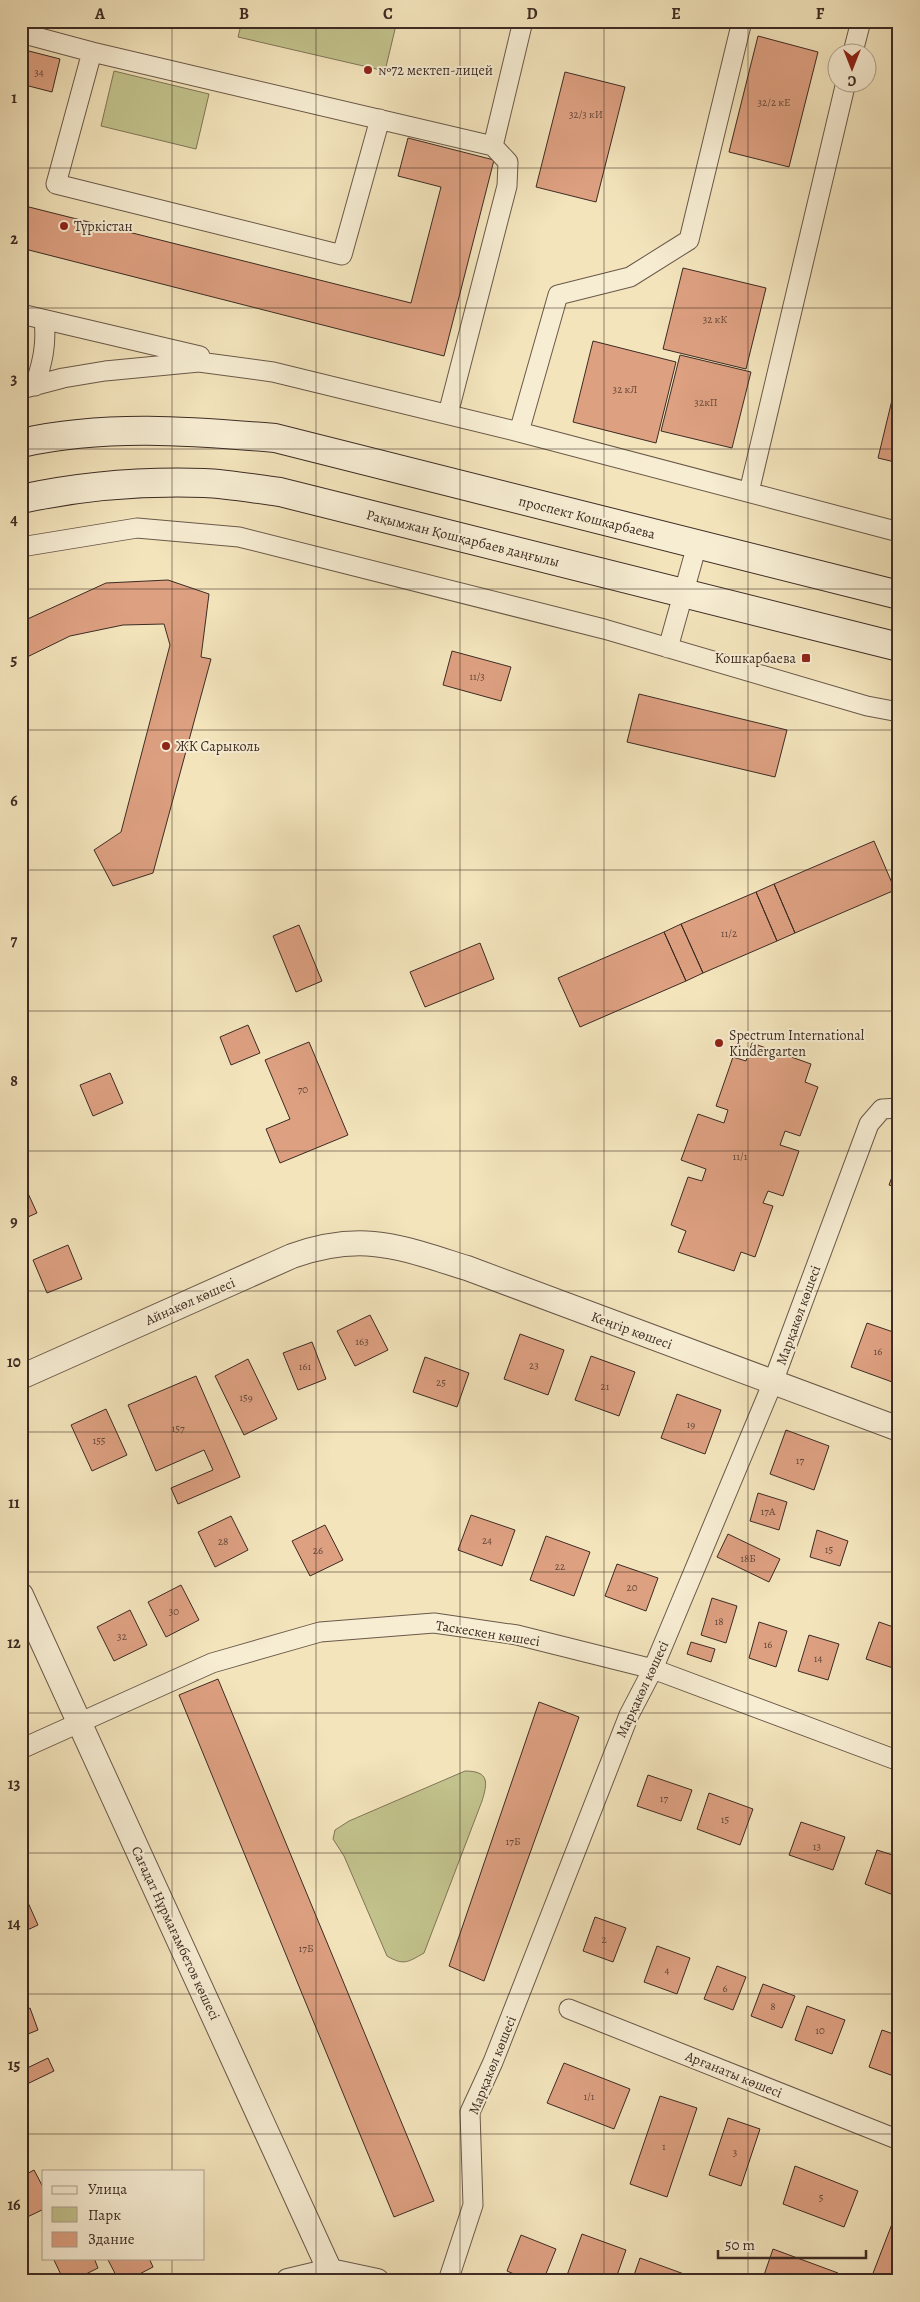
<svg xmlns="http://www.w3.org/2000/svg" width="920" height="2302" font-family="Alegreya,serif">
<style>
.green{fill:#c2c28c;stroke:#807658}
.building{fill:#dda081;stroke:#3d2b23}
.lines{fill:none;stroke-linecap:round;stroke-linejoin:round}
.minor-casing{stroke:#6a5949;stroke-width:21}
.tertiary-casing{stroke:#6a5949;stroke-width:26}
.secondary-casing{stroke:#3d2b23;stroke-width:30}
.minor{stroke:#f7edd3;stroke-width:19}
.tertiary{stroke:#f7edd3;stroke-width:24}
.secondary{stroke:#f7edd3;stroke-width:28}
.grid{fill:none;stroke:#3d2b23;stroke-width:1;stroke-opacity:0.55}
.poi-dot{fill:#8f2418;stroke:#f7edd3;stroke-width:2}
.labels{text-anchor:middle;stroke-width:4;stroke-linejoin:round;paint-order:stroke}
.number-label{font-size:11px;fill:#65483a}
.poi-label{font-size:14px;fill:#3d2b23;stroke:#f7edd3;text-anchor:start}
.street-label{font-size:14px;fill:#3d2b23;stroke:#f7edd3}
.neatline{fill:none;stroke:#3d2b23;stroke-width:2}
.grid-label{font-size:16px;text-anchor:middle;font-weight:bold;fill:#3d2b23}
</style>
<rect width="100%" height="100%" fill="#f3e4bc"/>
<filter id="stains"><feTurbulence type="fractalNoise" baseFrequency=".004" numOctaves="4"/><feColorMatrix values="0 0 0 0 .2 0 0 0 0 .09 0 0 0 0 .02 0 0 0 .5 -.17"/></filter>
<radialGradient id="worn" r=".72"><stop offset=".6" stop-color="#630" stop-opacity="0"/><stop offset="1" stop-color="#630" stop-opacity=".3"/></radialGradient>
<path class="green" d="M 242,21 L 397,21 L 385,71 L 238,37 Z
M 114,71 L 209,94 L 196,149 L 101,126 Z
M 465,1771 C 489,1771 488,1782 482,1801 L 424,1953 C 408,1962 404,1966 387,1956 L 344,1856 L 333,1839 L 335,1830 L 349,1821 Z"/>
<path class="building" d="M 758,36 L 818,52 L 789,167 L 729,152 Z
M 21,49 L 60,59 L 52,92 L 21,84 Z
M 565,72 L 625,87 L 596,202 L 536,187 Z
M 408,138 L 494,160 L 444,356 L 21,248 L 21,205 L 411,303 L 441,187 L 398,176 Z
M 683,268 L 766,288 L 746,369 L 663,349 Z
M 593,341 L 676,362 L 656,443 L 573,422 Z
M 680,355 L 751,372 L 732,448 L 661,431 Z
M 899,371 L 899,463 L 878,458 Z
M 168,580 L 209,594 L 201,657 L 211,659 L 153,873 L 113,886 L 94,850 L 121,832 L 170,645 L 164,624 L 123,625 L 70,636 L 21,660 L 21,622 L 106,583 Z
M 452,651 L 511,667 L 501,701 L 443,685 Z
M 639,694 L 787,730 L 775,777 L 627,742 Z
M 874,841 L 895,890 L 795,933 L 774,884 Z
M 774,884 L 795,933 L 777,941 L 756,892 Z
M 756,892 L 777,941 L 703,973 L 681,924 Z
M 21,914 L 28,931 L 21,934 Z
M 681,924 L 703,973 L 686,981 L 664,932 Z
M 299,925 L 322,981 L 296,992 L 273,936 Z
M 664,932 L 686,981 L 580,1027 L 558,978 Z
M 480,943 L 494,979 L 425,1007 L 410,972 Z
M 248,1025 L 260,1053 L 231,1065 L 220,1037 Z
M 309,1042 L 348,1135 L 280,1163 L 266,1129 L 290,1119 L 265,1060 Z
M 752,1043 L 811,1064 L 805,1082 L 818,1087 L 800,1136 L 785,1131 L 780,1145 L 799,1151 L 783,1196 L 768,1191 L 763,1203 L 773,1206 L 755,1257 L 741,1252 L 734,1271 L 678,1252 L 686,1231 L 671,1225 L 688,1177 L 702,1181 L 706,1169 L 681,1160 L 698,1114 L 724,1123 L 728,1110 L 716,1106 L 733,1057 L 746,1061 Z
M 110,1073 L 123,1103 L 93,1116 L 80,1085 Z
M 899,1158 L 899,1188 L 889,1185 Z
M 21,1178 L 37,1213 L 21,1220 Z
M 899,1237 L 899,1253 L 893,1250 Z
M 68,1245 L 82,1279 L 47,1293 L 33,1260 Z
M 370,1315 L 388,1350 L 355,1366 L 337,1331 Z
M 867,1323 L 899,1334 L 899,1374 L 895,1383 L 851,1367 Z
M 520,1334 L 564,1350 L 548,1395 L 504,1379 Z
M 312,1342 L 326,1379 L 298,1390 L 283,1353 Z
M 591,1356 L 635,1372 L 619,1416 L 575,1400 Z
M 425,1357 L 469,1373 L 457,1407 L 413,1392 Z
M 248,1359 L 277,1419 L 244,1435 L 215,1376 Z
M 196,1376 L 240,1477 L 178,1504 L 171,1488 L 213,1470 L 204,1450 L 156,1471 L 128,1405 Z
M 677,1394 L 721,1410 L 705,1454 L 661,1438 Z
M 106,1409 L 127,1455 L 92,1471 L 71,1425 Z
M 786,1430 L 829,1446 L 814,1490 L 770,1474 Z
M 758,1493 L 787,1502 L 779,1530 L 750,1521 Z
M 471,1515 L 515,1530 L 502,1566 L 458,1550 Z
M 231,1516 L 248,1550 L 215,1567 L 198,1532 Z
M 325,1525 L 343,1560 L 310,1576 L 292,1541 Z
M 817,1530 L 848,1541 L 840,1566 L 810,1557 Z
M 728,1534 L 780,1559 L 769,1582 L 717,1557 Z
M 546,1536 L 590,1552 L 574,1596 L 530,1580 Z
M 617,1564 L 658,1578 L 646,1611 L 605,1596 Z
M 181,1585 L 199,1620 L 166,1637 L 148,1602 Z
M 712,1598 L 737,1606 L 726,1643 L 701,1635 Z
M 130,1610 L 147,1645 L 114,1661 L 97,1627 Z
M 759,1622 L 787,1631 L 776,1667 L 749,1658 Z
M 879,1622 L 899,1629 L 899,1670 L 866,1659 Z
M 809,1635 L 839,1644 L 828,1680 L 798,1671 Z
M 691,1642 L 715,1649 L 711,1662 L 687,1654 Z
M 218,1679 L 434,2201 L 394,2217 L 179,1695 Z
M 539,1702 L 579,1717 L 484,1981 L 449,1966 Z
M 648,1775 L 692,1790 L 681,1821 L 637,1806 Z
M 709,1793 L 753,1809 L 740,1845 L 697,1829 Z
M 801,1822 L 845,1837 L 833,1870 L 789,1855 Z
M 877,1850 L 899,1857 L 899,1890 L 896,1896 L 865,1884 Z
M 21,1887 L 38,1925 L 21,1933 Z
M 595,1917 L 626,1928 L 613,1962 L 583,1951 Z
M 657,1946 L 690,1958 L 677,1994 L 644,1982 Z
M 717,1966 L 746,1977 L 733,2010 L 704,1999 Z
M 763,1984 L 795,1996 L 782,2028 L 751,2016 Z
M 807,2006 L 845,2020 L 832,2054 L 795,2040 Z
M 30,2008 L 38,2030 L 23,2036 L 21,2012 Z
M 882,2030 L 899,2036 L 899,2078 L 869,2067 Z
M 48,2058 L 54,2071 L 27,2084 L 21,2071 Z
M 564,2063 L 630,2089 L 614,2129 L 547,2103 Z
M 660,2096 L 697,2108 L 667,2197 L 630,2184 Z
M 728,2118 L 760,2129 L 741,2186 L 709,2175 Z
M 795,2166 L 858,2191 L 844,2227 L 783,2204 Z
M 34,2170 L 44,2189 L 44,2209 L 21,2220 L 21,2177 Z
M 897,2211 L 899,2281 L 870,2281 Z
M 582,2234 L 626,2250 L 615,2281 L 573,2281 L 566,2278 Z
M 521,2235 L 556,2249 L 543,2281 L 530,2281 L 507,2271 Z
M 773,2249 L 838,2273 L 835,2281 L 762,2281 Z
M 53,2258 L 94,2258 L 98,2268 L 72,2281 L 64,2281 Z
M 107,2258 L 149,2258 L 153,2267 L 126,2281 L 119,2281 Z
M 640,2258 L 684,2274 L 682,2281 L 632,2281 Z"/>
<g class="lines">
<g class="minor-casing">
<path id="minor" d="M 21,33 L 92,52 L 493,146
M 92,52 L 56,184 L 342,255 L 380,119
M 853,52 L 861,21
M 21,314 L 200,356
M 35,386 C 42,363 47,345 44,321
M 21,389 L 63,378 L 105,371 L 199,362 L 273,372 L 519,432 L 899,532
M 448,414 L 507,186 L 508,162 L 493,146 L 523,21
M 519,432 L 558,295 L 630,277 L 689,240 L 742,21
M 749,492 L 846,82
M 21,547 L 137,528 L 239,537 L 604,629 L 867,706 L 899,712
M 668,648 L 697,545
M 21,1749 L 212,1663 L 320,1632 L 434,1623 L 517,1635 L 653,1669 L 899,1761
M 569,2009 L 899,2140
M 448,2281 L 473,2205 L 470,2112 L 493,2062 L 629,1715 L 653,1669 L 773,1382 L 869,1124 L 882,1109 L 899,1108"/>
</g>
<g class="tertiary-casing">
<path id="tertiary" d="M 21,1377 L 292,1256 C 363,1231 399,1247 467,1268 L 899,1429
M 21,1595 L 330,2271
M 288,2281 L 330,2271 L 377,2281"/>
</g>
<g class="secondary-casing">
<path id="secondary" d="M 21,443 C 105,424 191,431 275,438 L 899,595
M 21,499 C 81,486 143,481 204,483 C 229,484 255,489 280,492 L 899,647"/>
</g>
<use href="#minor" class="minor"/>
<use href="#tertiary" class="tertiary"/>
<use href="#secondary" class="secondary"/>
</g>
<path class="grid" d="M 172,21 L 172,2171M 316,21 L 316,2281M 460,21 L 460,2281M 604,21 L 604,2281M 748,21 L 748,2281M 21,168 L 899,168M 21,308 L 899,308M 21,449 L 899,449M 21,589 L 899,589M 21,730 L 899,730M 21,870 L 899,870M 21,1011 L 899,1011M 21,1151 L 899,1151M 21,1291 L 899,1291M 21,1432 L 899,1432M 21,1572 L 899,1572M 21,1713 L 899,1713M 21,1853 L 899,1853M 21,1994 L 899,1994M 21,2134 L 899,2134M 172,2258 L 172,2281"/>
<g class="poi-dot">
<circle cx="368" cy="70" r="5"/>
<circle cx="64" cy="226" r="5"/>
<rect x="801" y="653" width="10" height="10" rx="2.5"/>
<circle cx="166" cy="746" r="5"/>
<circle cx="719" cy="1043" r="5"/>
</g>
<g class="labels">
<g class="number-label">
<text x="39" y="76">34</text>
<text x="774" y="106">32/2 кЕ</text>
<text x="586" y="118">32/3 кИ</text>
<text x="715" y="323">32 кК</text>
<text x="625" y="393">32 кЛ</text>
<text x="706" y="406">32кП</text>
<text x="477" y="680">11/3</text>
<text x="729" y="937">11/2</text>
<text x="303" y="1093">70</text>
<text x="740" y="1160">11/1</text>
<text x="362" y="1345">163</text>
<text x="878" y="1355">16</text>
<text x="534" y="1369">23</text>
<text x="305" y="1370">161</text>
<text x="441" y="1386">25</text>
<text x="605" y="1390">21</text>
<text x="246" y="1401">159</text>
<text x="691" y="1428">19</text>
<text x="178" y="1432">157</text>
<text x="99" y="1444">155</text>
<text x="800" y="1464">17</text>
<text x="768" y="1515">17А</text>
<text x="487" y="1544">24</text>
<text x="223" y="1545">28</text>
<text x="829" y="1553">15</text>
<text x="318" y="1554">26</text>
<text x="748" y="1562">18Б</text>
<text x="560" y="1570">22</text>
<text x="632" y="1591">20</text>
<text x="174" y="1615">30</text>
<text x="719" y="1625">18</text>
<text x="122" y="1640">32</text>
<text x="768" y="1648">16</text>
<text x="818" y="1662">14</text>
<text x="664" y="1802">17</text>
<text x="725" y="1823">15</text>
<text x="513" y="1845">17Б</text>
<text x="817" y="1850">13</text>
<text x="604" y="1943">2</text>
<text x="306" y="1952">17Б</text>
<text x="667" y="1974">4</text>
<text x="725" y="1992">6</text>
<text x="773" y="2010">8</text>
<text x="820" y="2034">10</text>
<text x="589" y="2100">1/1</text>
<text x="664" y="2150">1</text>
<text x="735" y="2156">3</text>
<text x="821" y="2201">5</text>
</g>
<g class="poi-label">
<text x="378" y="75">№72 мектеп-лицей</text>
<text x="74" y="231">Түркістан</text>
<text x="796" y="663" text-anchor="end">Кошкарбаева</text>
<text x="176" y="751">ЖК Сарыколь</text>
<text x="729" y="1040">Spectrum International<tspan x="729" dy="16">Kindergarten</tspan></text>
</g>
<g class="street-label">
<text transform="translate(587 517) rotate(14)" y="5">проспект Кошкарбаева</text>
<text transform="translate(463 538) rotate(14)" y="5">Рақымжан Қошқарбаев даңғылы</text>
<text transform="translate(190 1301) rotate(-24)" y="5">Айнакөл көшесі</text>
<text transform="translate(798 1315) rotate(-70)" y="5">Марқакөл көшесі</text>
<text transform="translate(632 1330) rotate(20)" y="5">Кеңгір көшесі</text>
<text transform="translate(488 1633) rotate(9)" y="5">Таскескен көшесі</text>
<text transform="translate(642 1689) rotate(-65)" y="5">Марқакөл көшесі</text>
<text transform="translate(176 1933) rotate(65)" y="5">Сағадат Нұрмағамбетов көшесі</text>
<text transform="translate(492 2065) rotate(-68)" y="5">Марқакөл көшесі</text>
<text transform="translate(734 2074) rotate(22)" y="5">Арғанаты көшесі</text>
</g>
</g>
<rect width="920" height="2302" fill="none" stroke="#f3e4bc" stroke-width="55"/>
<rect x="42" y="2170" width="162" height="90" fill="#f7edd3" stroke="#ad9f8d"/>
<rect x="52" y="2186" width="25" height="8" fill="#f7edd3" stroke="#ad9f8d"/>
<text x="88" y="2194" font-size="15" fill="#3d2b23">Улица</text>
<rect x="52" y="2207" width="25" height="15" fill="#c2c28c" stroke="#ad9f8d"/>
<text x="88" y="2220" font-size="15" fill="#3d2b23">Парк</text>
<rect x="52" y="2232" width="25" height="15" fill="#dda081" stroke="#ad9f8d"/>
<text x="88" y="2244" font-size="15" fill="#3d2b23">Здание</text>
<g transform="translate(852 68) rotate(180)"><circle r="24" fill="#f7edd3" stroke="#ad9f8d"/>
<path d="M0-4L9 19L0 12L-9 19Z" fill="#8f2418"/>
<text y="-8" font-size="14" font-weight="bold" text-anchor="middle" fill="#3d2b23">С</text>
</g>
<path d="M718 2250v8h148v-8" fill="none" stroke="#3d2b23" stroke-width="2.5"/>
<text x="725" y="2250" font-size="15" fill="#3d2b23" stroke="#f7edd3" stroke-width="4" paint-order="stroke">50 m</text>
<rect x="28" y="28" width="864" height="2246" class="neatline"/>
<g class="grid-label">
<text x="100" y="19">A</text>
<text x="244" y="19">B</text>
<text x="388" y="19">C</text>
<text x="532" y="19">D</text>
<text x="676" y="19">E</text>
<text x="820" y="19">F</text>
<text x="14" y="103">1</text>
<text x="14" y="244">2</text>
<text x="14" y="384">3</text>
<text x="14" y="525">4</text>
<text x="14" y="665">5</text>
<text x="14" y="806">6</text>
<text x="14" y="946">7</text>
<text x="14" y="1086">8</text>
<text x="14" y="1227">9</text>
<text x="14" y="1367">10</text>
<text x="14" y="1508">11</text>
<text x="14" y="1648">12</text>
<text x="14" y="1789">13</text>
<text x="14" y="1929">14</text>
<text x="14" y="2070">15</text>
<text x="14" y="2210">16</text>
</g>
<rect width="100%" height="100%" filter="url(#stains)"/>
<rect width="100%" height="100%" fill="url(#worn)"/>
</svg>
